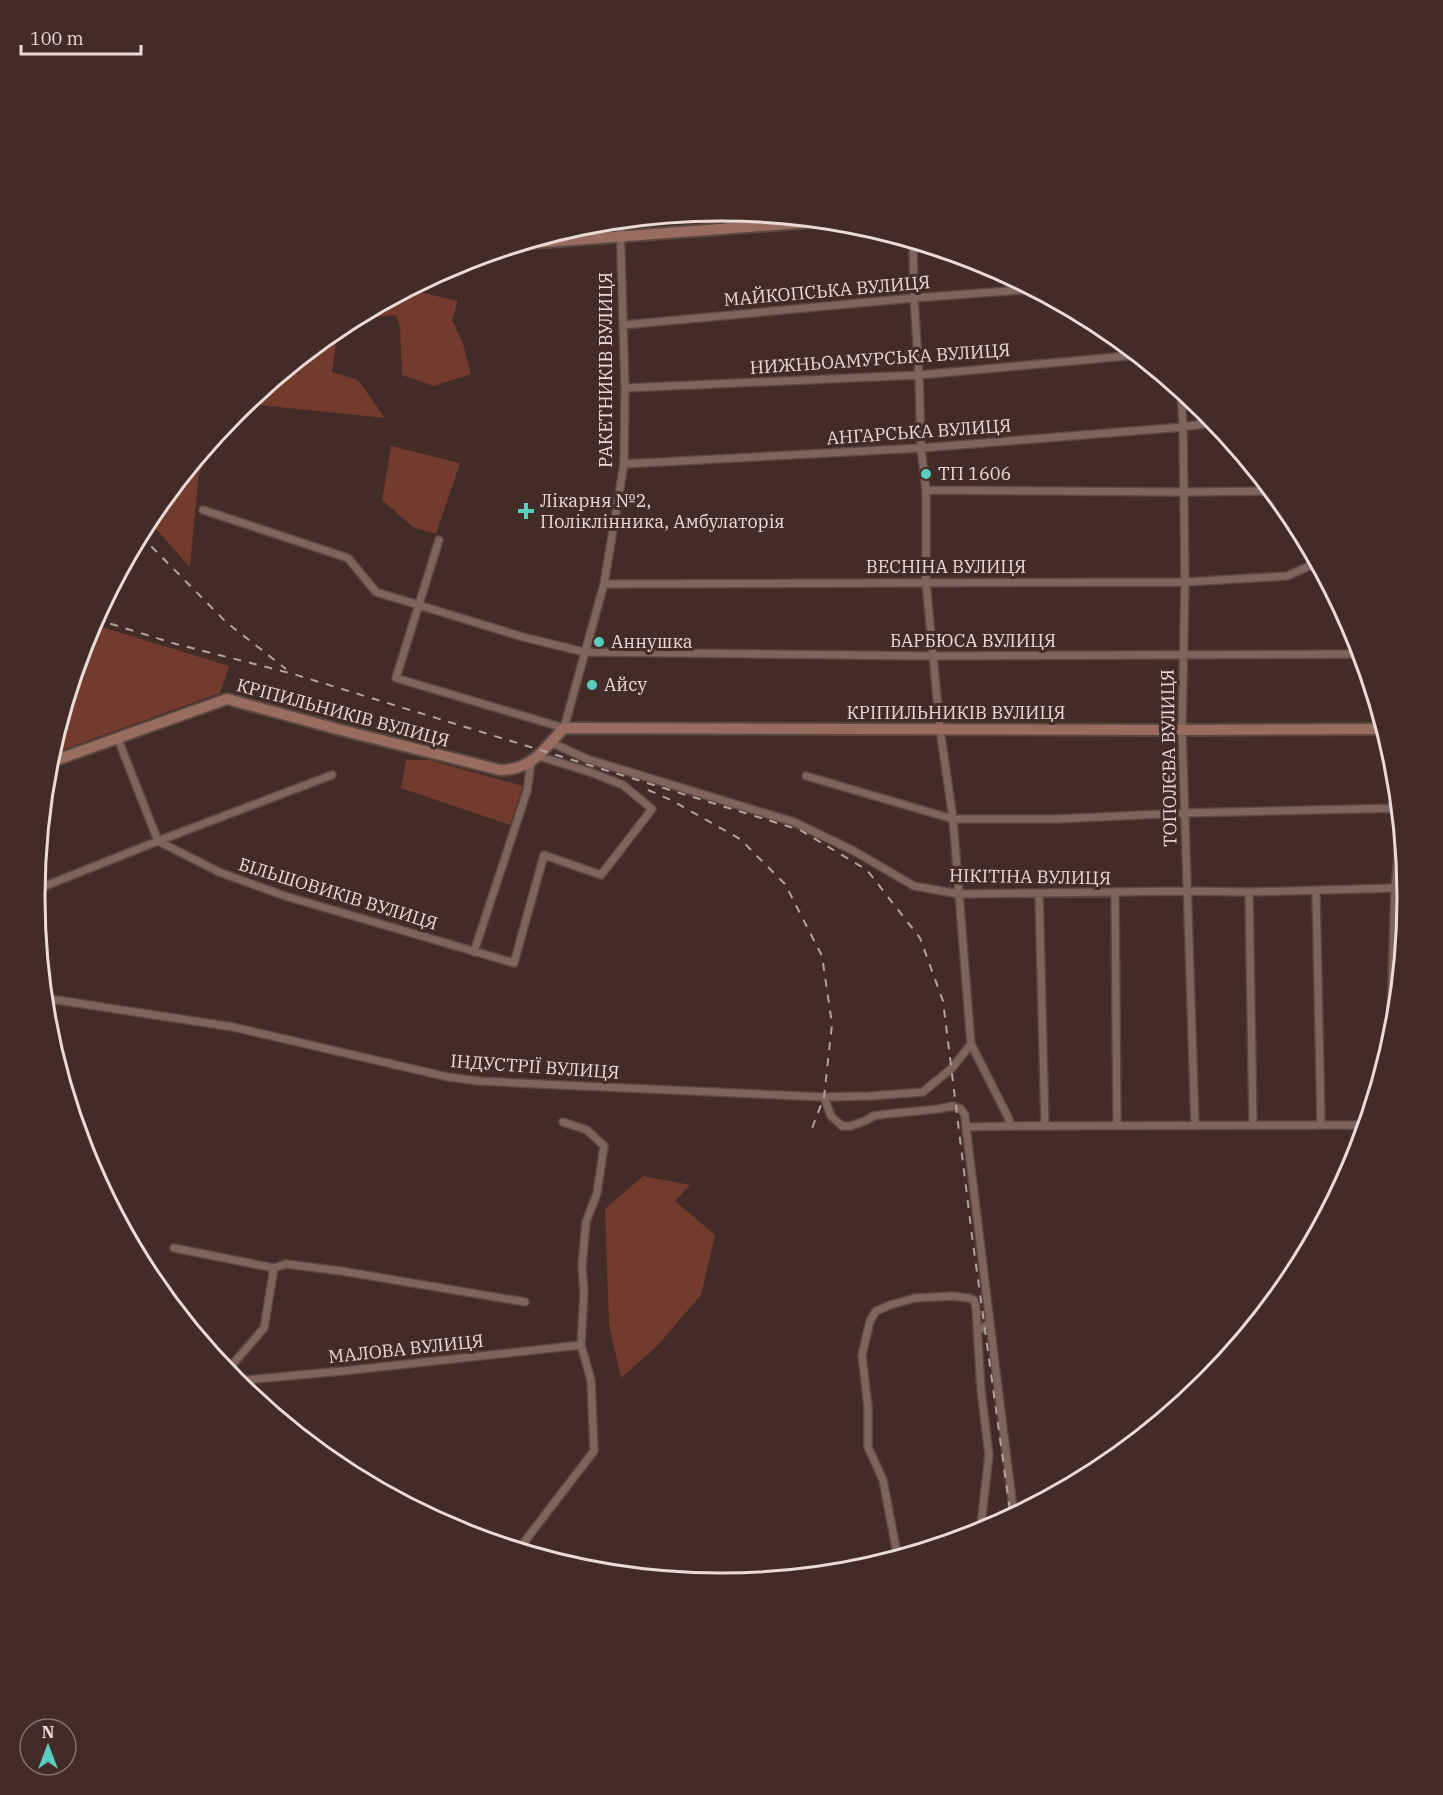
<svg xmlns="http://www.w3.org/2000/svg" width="1443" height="1795" font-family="'IBM Plex Serif',serif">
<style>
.green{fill:#723b2d}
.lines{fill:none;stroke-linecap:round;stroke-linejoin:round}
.street-casing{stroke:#5b4843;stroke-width:10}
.secondary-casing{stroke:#5b4843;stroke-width:14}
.street{stroke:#7e645d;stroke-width:7}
.secondary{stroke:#996c60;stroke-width:10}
.rail{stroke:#b5a29e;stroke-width:2;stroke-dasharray:8 8;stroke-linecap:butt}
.poi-dot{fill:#58cec0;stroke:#432c27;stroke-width:2}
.labels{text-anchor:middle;stroke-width:6;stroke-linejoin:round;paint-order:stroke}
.street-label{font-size:18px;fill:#ebdbd7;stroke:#432c27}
.poi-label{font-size:18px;fill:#ebdbd7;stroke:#432c27;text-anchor:start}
.rim{fill:none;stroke:#ebdbd7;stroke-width:3}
</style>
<rect width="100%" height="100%" fill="#432c27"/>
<path class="green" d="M 412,288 L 419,292 L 458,301 L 452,319 L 463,344 L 471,374 L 434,386 L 402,375 L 400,326 L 396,315 L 353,319 Z
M 338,328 L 332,372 L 358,380 L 385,418 L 248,404 L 199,472 L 190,567 L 148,520 L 150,516 L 236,411 Z
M 391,446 L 460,463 L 436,534 L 413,527 L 382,500 Z
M 92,624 L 229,666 L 220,693 L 51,754 L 87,634 Z
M 406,760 L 429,760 L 523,786 L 510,825 L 401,788 Z
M 643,1176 L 690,1185 L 675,1201 L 715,1235 L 701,1295 L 657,1346 L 621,1378 L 609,1324 L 605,1209 Z"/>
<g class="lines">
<g class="street-casing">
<path id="street" d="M 728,211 L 729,228
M 913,241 L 914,298 L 919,375 L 921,448 L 926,490 L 926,582 L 940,729 L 953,819 L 971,1044 L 1008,1117 L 1011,1126 L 1367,1125
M 623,325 L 914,298 L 1034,289
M 625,388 L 919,375 L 1138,355
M 1181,390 L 1183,427 L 1185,582 L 1182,730 L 1195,1125
M 624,464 L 921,448 L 1183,427 L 1216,422
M 926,490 L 1183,492 L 1272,491
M 203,510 L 348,558 L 376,592 L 523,637 L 584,652 L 934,656 L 1362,654
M 439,540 L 396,678 L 564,728 L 604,584 L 624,464 L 625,388 L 620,221
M 604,584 L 1185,582 L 1287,576 L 1314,564 L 1315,557
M 118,739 L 158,841 L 219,872 L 285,896 L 514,963 L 544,855 L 601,875 L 652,809 L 623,785 L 590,772 L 538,756
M 550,742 L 587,759 L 794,822 L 854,851 L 914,886 L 959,894 L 1186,891 L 1249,892 L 1395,888
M 806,776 L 953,819 L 1056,819 L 1184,813 L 1400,808
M 35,890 L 158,841 L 332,775
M 1316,890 L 1321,1125
M 1115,892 L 1117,1126
M 1249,892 L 1253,1125
M 1039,893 L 1045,1126
M 474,952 L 527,791 L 531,763
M 44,998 L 233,1027 L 448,1077 L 479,1081 L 559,1085 L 824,1097 L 870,1096 L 923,1092 L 952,1068 L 971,1044
M 47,1020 L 50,1000
M 1390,1049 L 1395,888 L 1398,857 L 1400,813
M 824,1097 L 831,1116 L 842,1126 L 851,1126 L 867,1120 L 873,1116 L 886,1114 L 938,1109 L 953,1106 L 961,1109 L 965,1115 L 966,1127
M 174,1248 L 274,1268 L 286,1264 L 341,1271 L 525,1302
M 990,1323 L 1014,1516
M 978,1331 L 990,1323 L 966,1127 L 1011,1126
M 226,1372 L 264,1328 L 274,1268
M 234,1381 L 353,1370 L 581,1345
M 518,1550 L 594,1451 L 591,1380 L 581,1345 L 584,1292 L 582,1266 L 586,1222 L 597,1193 L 604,1146 L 587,1130 L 563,1122
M 898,1559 L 883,1480 L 868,1447 L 868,1407 L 862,1355 L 870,1321 L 876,1311 L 890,1305 L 915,1298 L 952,1296 L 969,1298 L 974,1300 L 976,1308 L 981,1390 L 989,1455 L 980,1533"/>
</g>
<g class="secondary-casing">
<path id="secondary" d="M 520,244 L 827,221
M 48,763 L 227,699 L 341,730 L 500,770 C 532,770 543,750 564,728 L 1182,730 L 1385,729"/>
</g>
<use href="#street" class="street"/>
<use href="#secondary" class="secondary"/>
<path class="rail" d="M 140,535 L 226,622 L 286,669
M 95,619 L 176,644 L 290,673 L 800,830 L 867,870 L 920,938 L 943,1001 L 972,1236 L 1011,1518
M 648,790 L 671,800 L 740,839 L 785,884 L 822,956 L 832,1024 L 824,1097 L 811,1131"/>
</g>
<g class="poi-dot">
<circle cx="926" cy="474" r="6"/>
<path d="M523 502h6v6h6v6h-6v6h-6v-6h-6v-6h6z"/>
<circle cx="599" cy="642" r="6"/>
<circle cx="592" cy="685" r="6"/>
</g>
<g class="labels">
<g class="street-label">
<text transform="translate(827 291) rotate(-5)" y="6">МАЙКОПСЬКА ВУЛИЦЯ</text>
<text transform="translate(880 359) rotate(-4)" y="6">НИЖНЬОАМУРСЬКА ВУЛИЦЯ</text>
<text transform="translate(606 370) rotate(-90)" y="6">РАКЕТНИКІВ ВУЛИЦЯ</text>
<text transform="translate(919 432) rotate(-4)" y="6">АНГАРСЬКА ВУЛИЦЯ</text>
<text x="946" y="573">ВЕСНІНА ВУЛИЦЯ</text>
<text x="973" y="647">БАРБЮСА ВУЛИЦЯ</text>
<text transform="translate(343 713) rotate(15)" y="6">КРІПИЛЬНИКІВ ВУЛИЦЯ</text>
<text x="956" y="719">КРІПИЛЬНИКІВ ВУЛИЦЯ</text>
<text transform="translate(1169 758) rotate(-91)" y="6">ТОПОЛЄВА ВУЛИЦЯ</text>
<text transform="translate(1030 877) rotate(1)" y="6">НІКІТІНА ВУЛИЦЯ</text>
<text transform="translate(338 894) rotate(17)" y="6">БІЛЬШОВИКІВ ВУЛИЦЯ</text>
<text transform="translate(535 1067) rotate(4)" y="6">ІНДУСТРІЇ ВУЛИЦЯ</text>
<text transform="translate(406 1349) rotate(-6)" y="6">МАЛОВА ВУЛИЦЯ</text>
</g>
<g class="poi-label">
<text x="938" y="480">ТП 1606</text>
<text x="540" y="507">Лікарня №2,<tspan x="540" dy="21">Поліклінника, Амбулаторія</tspan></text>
<text x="611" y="648">Аннушка</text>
<text x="604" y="691">Айсу</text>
</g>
</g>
<path d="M0 0H1443V1795H0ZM45 897a676 676 0 1 1 1352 0a676 676 0 1 1-1352 0Z" fill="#432c27" fill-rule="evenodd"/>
<path class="rim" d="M45 897a676 676 0 1 1 1352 0a676 676 0 1 1-1352 0Z"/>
<g transform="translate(48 1747)"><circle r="28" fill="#432c27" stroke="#86726d" stroke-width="1.5"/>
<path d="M0-4.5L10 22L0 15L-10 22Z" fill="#58cec0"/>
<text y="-9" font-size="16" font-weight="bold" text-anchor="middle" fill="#ebdbd7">N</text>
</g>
<path d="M21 45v9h120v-9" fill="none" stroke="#ebdbd7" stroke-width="3"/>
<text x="30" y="45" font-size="18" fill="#ebdbd7" stroke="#432c27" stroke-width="4.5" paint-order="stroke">100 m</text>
</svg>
